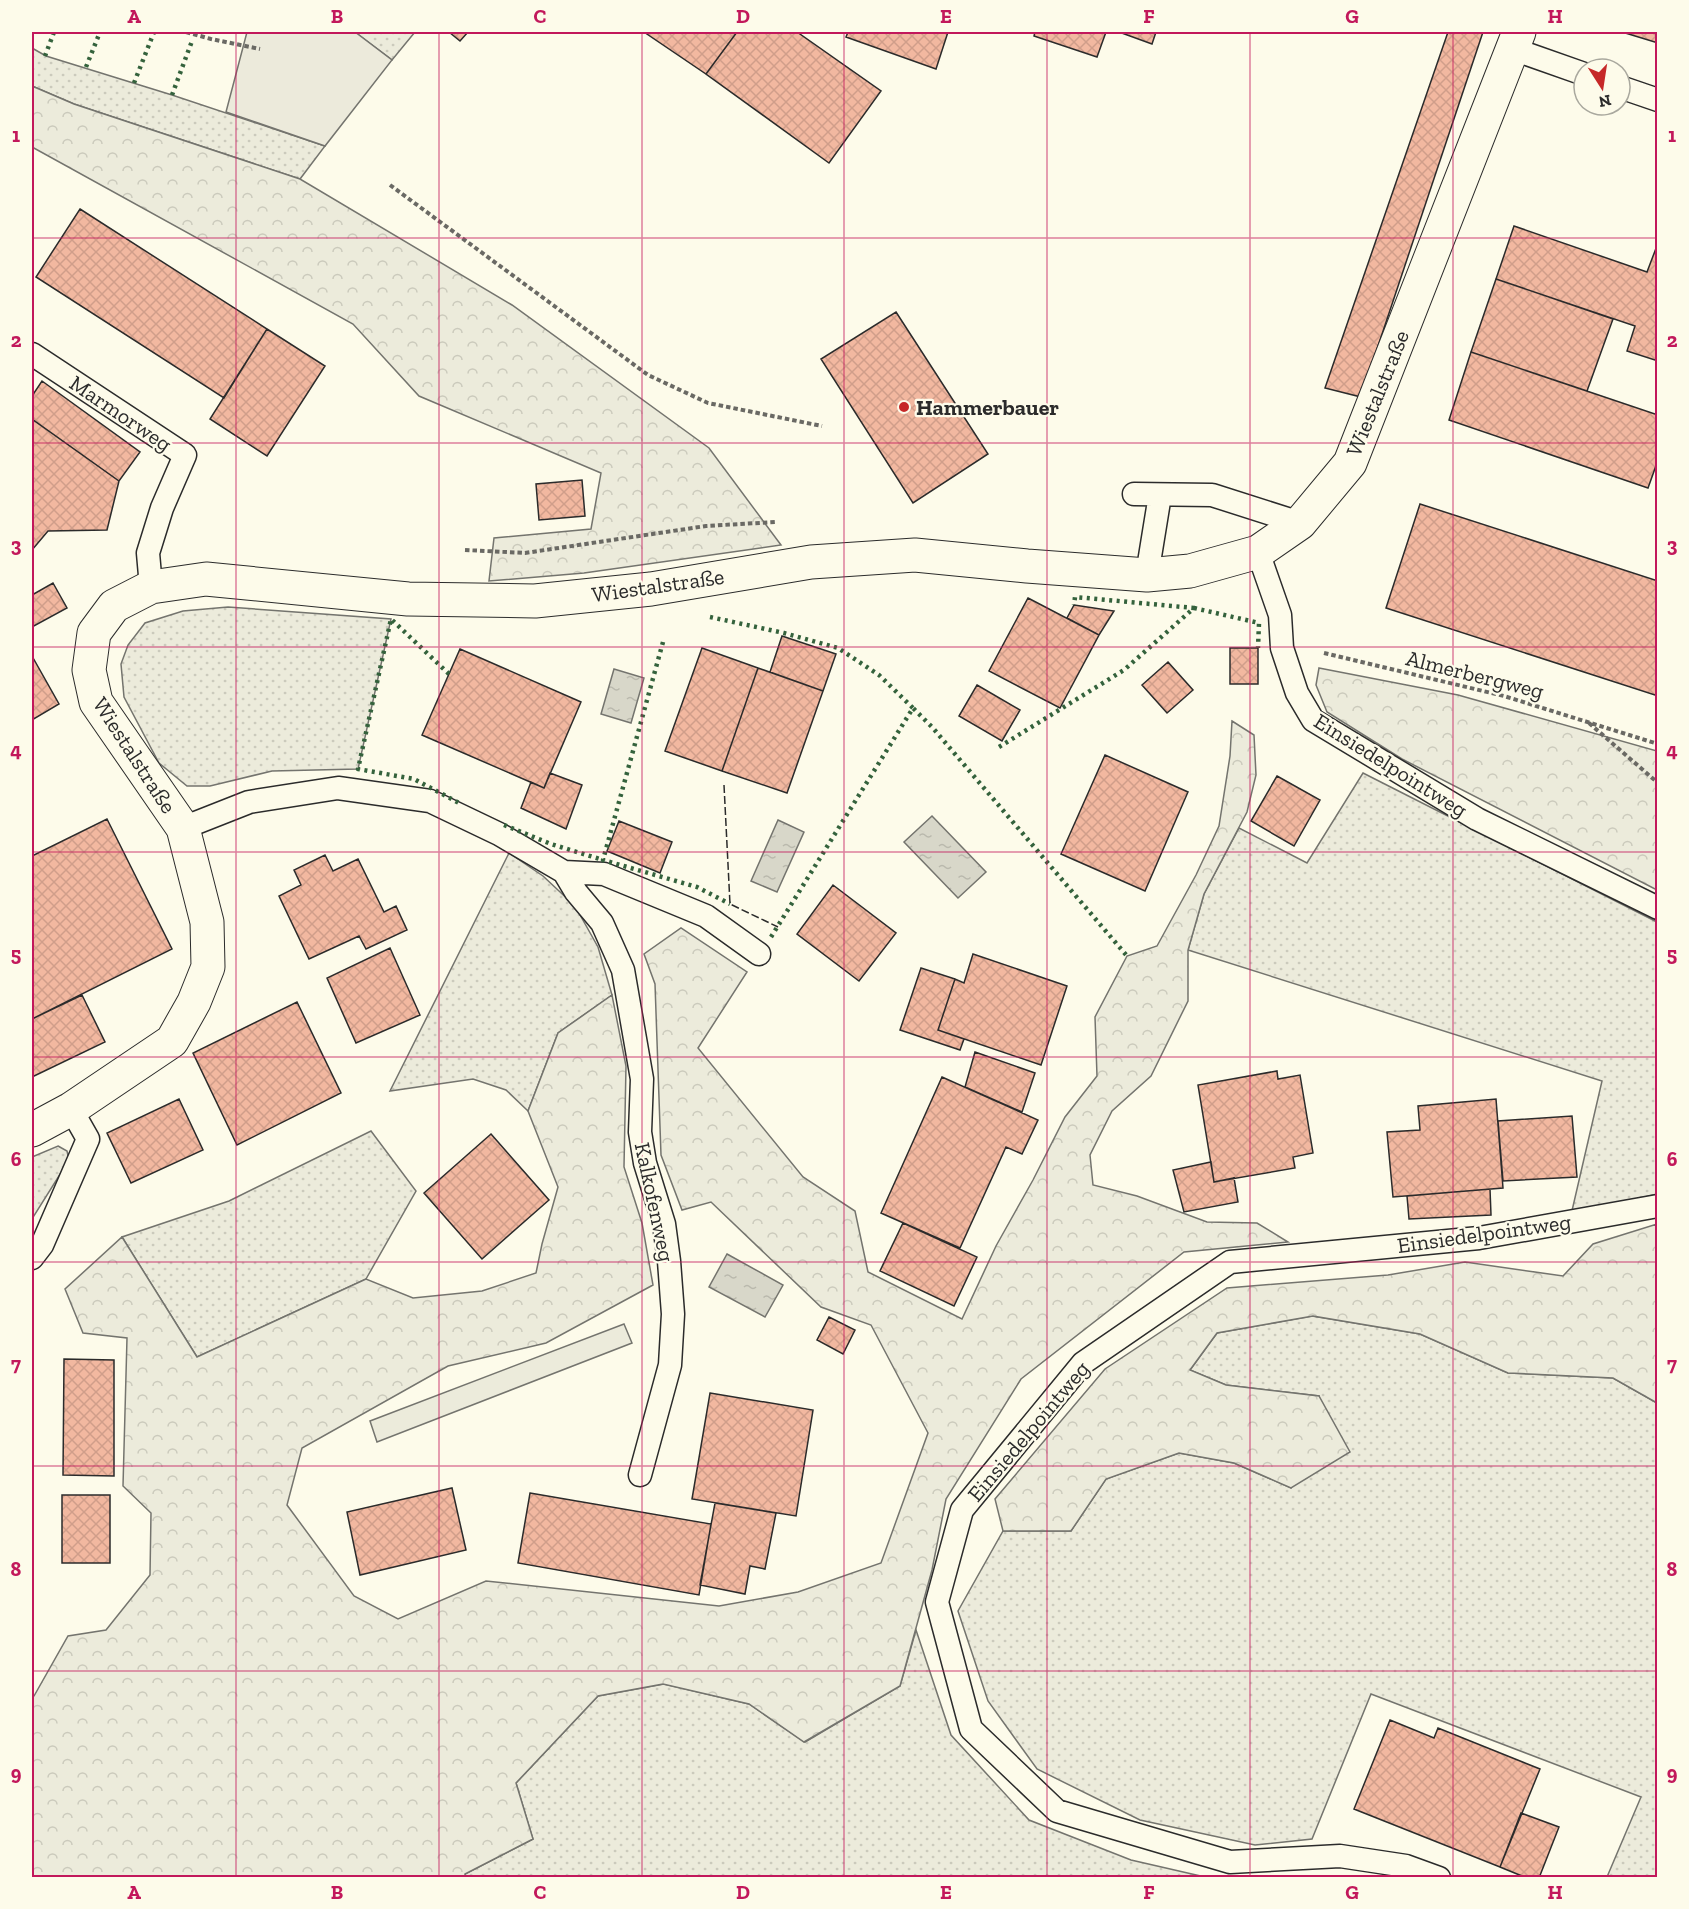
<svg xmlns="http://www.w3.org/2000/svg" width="1689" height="1909" font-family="'Zilla Slab',serif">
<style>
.grass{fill:url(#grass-dots);stroke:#74746e;stroke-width:1.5}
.forest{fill:url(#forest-crowns);stroke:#74746e;stroke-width:1.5}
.green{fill:#ecebdb;stroke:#74746e;stroke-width:1.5}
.parking{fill:#eceadb;stroke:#74746e;stroke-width:1.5}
.water{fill:url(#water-ripples);stroke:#74746e;stroke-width:1.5}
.building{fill:url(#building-cross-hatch);stroke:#2b2b2b;stroke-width:1.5}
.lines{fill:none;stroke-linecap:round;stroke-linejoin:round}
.lane-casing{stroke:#2b2b2b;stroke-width:25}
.secondary-casing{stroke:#2b2b2b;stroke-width:35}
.path{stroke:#6a6964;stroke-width:4;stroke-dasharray:4.5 3;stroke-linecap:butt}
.lane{stroke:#fdfbea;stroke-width:22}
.secondary{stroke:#fdfbea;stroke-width:33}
.hedge{stroke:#34623c;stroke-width:4.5;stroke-dasharray:3 4.5;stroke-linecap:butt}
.fence{stroke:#2b2b2b;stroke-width:1.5;stroke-dasharray:8 3;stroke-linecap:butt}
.grid{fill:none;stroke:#c2185b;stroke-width:1.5;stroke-opacity:0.55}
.poi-dot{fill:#c62828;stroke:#fdfbea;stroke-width:2}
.labels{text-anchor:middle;stroke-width:4.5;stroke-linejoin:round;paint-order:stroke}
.street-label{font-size:22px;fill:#2b2b2b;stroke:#fdfbea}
.poi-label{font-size:22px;font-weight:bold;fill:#2b2b2b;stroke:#fdfbea;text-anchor:start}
.neatline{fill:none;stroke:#c2185b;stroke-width:2}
.grid-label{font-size:20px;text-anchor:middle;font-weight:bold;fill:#c2185b}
</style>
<defs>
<pattern id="grass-dots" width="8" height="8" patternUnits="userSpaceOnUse" patternTransform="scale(1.5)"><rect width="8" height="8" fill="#ecebdb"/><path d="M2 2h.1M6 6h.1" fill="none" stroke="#cbcabc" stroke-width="1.8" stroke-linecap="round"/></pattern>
<pattern id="forest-crowns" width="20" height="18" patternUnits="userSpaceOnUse" patternTransform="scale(1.5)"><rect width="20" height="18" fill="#ecebdb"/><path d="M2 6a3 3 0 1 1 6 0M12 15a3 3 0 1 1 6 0" fill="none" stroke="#cbcabc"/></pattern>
<pattern id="water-ripples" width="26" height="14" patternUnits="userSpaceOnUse" patternTransform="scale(1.5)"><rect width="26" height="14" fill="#d8d7c9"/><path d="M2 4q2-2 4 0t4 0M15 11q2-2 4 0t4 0" fill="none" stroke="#bab9ad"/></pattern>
<pattern id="building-cross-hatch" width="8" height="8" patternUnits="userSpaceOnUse" patternTransform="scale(1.5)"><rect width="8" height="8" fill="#f2b8a0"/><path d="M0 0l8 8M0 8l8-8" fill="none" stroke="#d09e8a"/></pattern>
</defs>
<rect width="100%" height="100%" fill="#fdfbea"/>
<path class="grass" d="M 355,32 L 415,32 L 392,60 Z
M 32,48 L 46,56 L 172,95 L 325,146 L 300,179 L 74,104 L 32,86 Z
M 228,607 L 391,619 L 358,769 L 272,771 L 210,786 L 187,786 L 159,763 L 124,697 L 121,664 L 128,645 L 145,623 L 183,611 Z
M 1363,773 L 1657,922 L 1657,1194 L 1571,1215 L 1602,1081 L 1188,950 L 1204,894 L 1239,828 L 1307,863 Z
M 509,853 L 543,876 L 575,906 L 598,947 L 612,995 L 558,1033 L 528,1111 L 506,1090 L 473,1079 L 390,1091 Z
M 371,1131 L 416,1191 L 366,1279 L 197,1357 L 122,1237 L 229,1201 Z
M 58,1146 L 67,1151 L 69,1160 L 32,1219 L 32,1157 Z
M 1312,1316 L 1420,1334 L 1508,1373 L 1613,1378 L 1657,1403 L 1657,1877 L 1607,1877 L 1641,1797 L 1371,1694 L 1312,1839 L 1255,1845 L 1140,1820 L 1037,1769 L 988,1701 L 958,1611 L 1003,1531 L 1071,1531 L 1106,1479 L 1179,1453 L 1234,1463 L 1291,1488 L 1319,1396 L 1226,1385 L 1190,1370 L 1217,1333 Z
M 916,1630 L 951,1735 L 1029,1820 L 1131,1860 L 1205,1877 L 465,1878 L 465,1874 L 533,1839 L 516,1783 L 598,1696 L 664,1684 L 749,1704 L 805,1742 L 900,1686 Z"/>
<path class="forest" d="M 32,86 L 74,104 L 300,179 L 512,305 L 709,448 L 781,545 L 584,573 L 489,581 L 494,538 L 591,529 L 601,473 L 419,396 L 353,324 L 32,147 Z
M 1319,668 L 1458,695 L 1657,751 L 1657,890 L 1402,759 L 1327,712 L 1316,685 Z
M 1232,721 L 1254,735 L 1256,775 L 1247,812 L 1204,894 L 1188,950 L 1188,1001 L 1151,1076 L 1112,1111 L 1090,1155 L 1093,1185 L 1137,1196 L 1207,1222 L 1257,1223 L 1288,1242 L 1184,1252 L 1021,1379 L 946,1499 L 932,1570 L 900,1686 L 804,1742 L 749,1704 L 663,1684 L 598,1696 L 516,1783 L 533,1839 L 465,1874 L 465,1877 L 32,1877 L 32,1697 L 34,1696 L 68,1636 L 106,1630 L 150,1575 L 151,1513 L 123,1486 L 127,1338 L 83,1333 L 65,1289 L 122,1237 L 197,1357 L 366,1279 L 413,1298 L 482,1291 L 536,1273 L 542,1244 L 558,1187 L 528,1111 L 558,1033 L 612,995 L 626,1066 L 624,1167 L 642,1223 L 653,1285 L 546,1343 L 448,1366 L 302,1448 L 287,1505 L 354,1596 L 398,1619 L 486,1581 L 719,1606 L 798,1592 L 881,1563 L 928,1433 L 871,1325 L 821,1307 L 711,1202 L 682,1210 L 661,1155 L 655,984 L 644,954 L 681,928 L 747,972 L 698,1048 L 803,1177 L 855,1211 L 868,1272 L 962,1319 L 996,1246 L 1033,1180 L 1065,1117 L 1097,1076 L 1095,1017 L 1127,956 L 1157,946 L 1196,875 L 1219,826 L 1230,756 Z
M 1657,1224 L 1657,1403 L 1613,1378 L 1508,1373 L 1420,1334 L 1313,1316 L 1217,1333 L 1190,1370 L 1226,1385 L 1319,1396 L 1350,1452 L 1291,1488 L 1234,1463 L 1179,1453 L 1106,1479 L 1071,1531 L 1003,1531 L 995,1499 L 1105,1369 L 1227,1288 L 1388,1275 L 1465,1262 L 1563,1276 L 1593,1244 Z"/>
<path class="green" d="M 624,1324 L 632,1343 L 377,1442 L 370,1421 Z"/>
<path class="parking" d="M 247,32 L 355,32 L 392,60 L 325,146 L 226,112 Z"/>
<path class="water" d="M 614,669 L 644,678 L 631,723 L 601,714 Z
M 932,816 L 986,872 L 958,898 L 904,842 Z
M 778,820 L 804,832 L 777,892 L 751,881 Z
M 727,1254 L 783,1285 L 765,1317 L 709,1287 Z"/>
<path class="building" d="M 449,32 L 468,32 L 460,41 Z
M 644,32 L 737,32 L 706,74 Z
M 737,32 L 797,32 L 881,91 L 829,163 L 706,74 Z
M 848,32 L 948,32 L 936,69 L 846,37 Z
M 1035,32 L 1106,32 L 1097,57 L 1034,36 Z
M 1119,32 L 1156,32 L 1152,44 Z
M 1448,32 L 1483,32 L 1361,397 L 1325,388 Z
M 1622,32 L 1658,32 L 1658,43 Z
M 80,209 L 267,329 L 224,398 L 36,277 Z
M 1514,226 L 1647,272 L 1658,243 L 1658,361 L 1627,351 L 1635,326 L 1496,279 Z
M 1496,279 L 1613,319 L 1587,391 L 1471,352 Z
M 896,312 L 988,454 L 913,503 L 821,359 Z
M 267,329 L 325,366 L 267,456 L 210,419 Z
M 1471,352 L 1658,415 L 1658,460 L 1648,488 L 1449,420 Z
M 42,381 L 140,452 L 119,481 L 32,419 L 32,396 Z
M 32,419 L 119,481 L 107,530 L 48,531 L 32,550 Z
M 582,480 L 585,516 L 539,520 L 536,484 Z
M 1420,504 L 1658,581 L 1658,696 L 1386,608 Z
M 53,583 L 67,608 L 32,627 L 32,595 Z
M 1028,598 L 1099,635 L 1060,708 L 989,671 Z
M 1074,605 L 1114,611 L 1099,635 L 1067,618 Z
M 782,636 L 836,654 L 823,691 L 770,672 Z
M 702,648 L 758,668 L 722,771 L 665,751 Z
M 1230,648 L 1258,648 L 1258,684 L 1230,684 Z
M 460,649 L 581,702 L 544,788 L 422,735 Z
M 32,656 L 59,704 L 32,720 Z
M 1168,662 L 1193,690 L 1167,713 L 1142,685 Z
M 758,668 L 823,691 L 787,793 L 722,771 Z
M 977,685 L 1020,710 L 1002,741 L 959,716 Z
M 1105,755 L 1188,792 L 1145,891 L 1061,854 Z
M 550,773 L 582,785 L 566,829 L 521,808 L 531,782 L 544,788 Z
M 1277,776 L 1320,800 L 1294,846 L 1251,821 Z
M 107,819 L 172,949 L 32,1019 L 32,856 Z
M 619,821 L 672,842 L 660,873 L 607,851 Z
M 325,855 L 333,871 L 358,859 L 384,912 L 396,906 L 407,930 L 366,949 L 359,936 L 309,959 L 279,896 L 301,885 L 294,870 Z
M 833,885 L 896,933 L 859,981 L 797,934 Z
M 390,948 L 420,1015 L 356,1043 L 327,978 Z
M 973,954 L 1067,986 L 1041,1065 L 938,1030 L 955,979 L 964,983 Z
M 921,968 L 955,979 L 938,1030 L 964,1039 L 960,1050 L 900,1030 Z
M 82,995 L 105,1042 L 32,1077 L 32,1019 Z
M 297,1002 L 341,1093 L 237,1145 L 193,1053 Z
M 975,1052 L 1035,1073 L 1022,1112 L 965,1087 Z
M 1277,1071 L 1278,1079 L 1300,1075 L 1313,1153 L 1293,1157 L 1295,1168 L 1214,1182 L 1198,1085 Z
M 942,1077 L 1038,1120 L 1022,1154 L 1006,1147 L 960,1248 L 881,1213 Z
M 179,1099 L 203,1150 L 131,1183 L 107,1133 Z
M 1496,1099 L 1503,1188 L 1393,1197 L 1387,1132 L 1420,1130 L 1418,1106 Z
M 1572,1116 L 1577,1177 L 1503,1181 L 1498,1121 Z
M 491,1134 L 549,1200 L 482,1259 L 424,1193 Z
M 1211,1162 L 1214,1182 L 1234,1178 L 1238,1202 L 1184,1212 L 1173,1170 Z
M 1490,1189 L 1491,1215 L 1409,1219 L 1407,1196 Z
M 903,1223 L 977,1257 L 954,1306 L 880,1271 Z
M 829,1317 L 855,1330 L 843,1354 L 817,1340 Z
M 64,1359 L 114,1360 L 114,1476 L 63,1475 Z
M 710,1393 L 813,1410 L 796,1516 L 692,1499 Z
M 452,1488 L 466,1550 L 360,1575 L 347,1512 Z
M 530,1493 L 711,1524 L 699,1595 L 518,1563 Z
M 62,1495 L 110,1495 L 110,1563 L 62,1563 Z
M 715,1503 L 776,1513 L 765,1569 L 750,1566 L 745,1594 L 700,1585 Z
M 1390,1720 L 1434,1738 L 1438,1728 L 1540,1769 L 1500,1867 L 1354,1809 Z
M 1521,1813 L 1559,1827 L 1539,1878 L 1527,1878 L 1500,1867 Z"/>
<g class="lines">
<g class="lane-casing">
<path id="lane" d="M 1513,49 L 1584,74
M 1620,87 L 1658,100
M 32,354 L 185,455 L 162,508 L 148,553 L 151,587
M 1134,494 L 1212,495 L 1300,523
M 1258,552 L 1280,615 L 1282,648 L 1297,693 L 1313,720 L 1477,819 L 1658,908
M 1147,575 L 1160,495
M 183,828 L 249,802 L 338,788 L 430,801 L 499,834 L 564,872 L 576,892 L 602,923 L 623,970 L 642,1079 L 640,1132 L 645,1163 L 664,1224 L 669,1261 L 673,1314 L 670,1365 L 640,1475
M 564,872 L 604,874 L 706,916 L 759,954
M 32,1258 L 42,1245 L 88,1139 L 71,1109
M 1439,1878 L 1406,1866 L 1340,1856 L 1230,1862 L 1057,1811 L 971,1729 L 937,1602 L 962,1510 L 1083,1363 L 1230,1262 L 1479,1238 L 1658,1206"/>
</g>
<g class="secondary-casing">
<path id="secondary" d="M 32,1130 L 71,1109 L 172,1041 L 194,1002 L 208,967 L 207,922 L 183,828 L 96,702 L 89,670 L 94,633 L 114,606 L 151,587 L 206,579 L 408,599 L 535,601 L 651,589 L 811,562 L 915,555 L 1027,566 L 1147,575 L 1190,571 L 1258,552 L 1300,523 L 1350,463 L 1519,32"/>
</g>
<path class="path" d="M 186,32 L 211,39 L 260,49
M 390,185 L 648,375 L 708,403 L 822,426
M 465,550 L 525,553 L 706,526 L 775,522
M 1324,653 L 1504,696 L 1658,744
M 1589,723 L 1658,783"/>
<use href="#lane" class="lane"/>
<use href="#secondary" class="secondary"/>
<path class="hedge" d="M 45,56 L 54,32
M 86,67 L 100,32
M 134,83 L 154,32
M 172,95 L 192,41
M 1194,608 L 1259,623 L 1258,648
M 710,617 L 784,633 L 838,648 L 879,675 L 913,708
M 663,642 L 603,860 L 697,887 L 730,904
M 449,674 L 391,619 L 358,769 L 414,779 L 459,803
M 999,747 L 1124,670 L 1194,608 L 1075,597 L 1074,605
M 504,825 L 551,844 L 603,860
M 771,937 L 913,708 L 932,727 L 1127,956"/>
<path class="fence" d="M 724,785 L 730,904 L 778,927"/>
</g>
<path class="grid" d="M 236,32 L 236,1878M 439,32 L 439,1878M 642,32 L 642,1878M 844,32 L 844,1878M 1047,32 L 1047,1878M 1250,32 L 1250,1878M 1453,32 L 1453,1878M 32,238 L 1658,238M 32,443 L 1658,443M 32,647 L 1658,647M 32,852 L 1658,852M 32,1057 L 1658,1057M 32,1262 L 1658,1262M 32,1466 L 1658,1466M 32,1671 L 1658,1671"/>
<circle class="poi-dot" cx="904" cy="407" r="6"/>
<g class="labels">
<g class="street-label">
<text transform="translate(1377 393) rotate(-68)" y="8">Wiestalstraße</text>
<text transform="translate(121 413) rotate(34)" y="8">Marmorweg</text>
<text transform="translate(658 585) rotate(-8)" y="8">Wiestalstraße</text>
<text transform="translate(1475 674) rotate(14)" y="8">Almerbergweg</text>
<text transform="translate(135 755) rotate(57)" y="8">Wiestalstraße</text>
<text transform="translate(1391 765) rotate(32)" y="8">Einsiedelpointweg</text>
<text transform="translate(655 1202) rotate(78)" y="8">Kalkofenweg</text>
<text transform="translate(1484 1233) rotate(-8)" y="8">Einsiedelpointweg</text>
<text transform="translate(1028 1431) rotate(-50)" y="8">Einsiedelpointweg</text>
</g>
<g class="poi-label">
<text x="916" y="415">Hammerbauer</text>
</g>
</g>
<rect width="1689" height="1909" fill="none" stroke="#fdfbea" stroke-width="66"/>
<g transform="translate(1602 87) rotate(168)"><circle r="28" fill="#fdfbea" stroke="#a9a89e" stroke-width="1.5"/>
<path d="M0-4.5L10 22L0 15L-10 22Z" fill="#c62828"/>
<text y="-9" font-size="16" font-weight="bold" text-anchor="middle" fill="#2b2b2b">N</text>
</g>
<rect x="33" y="33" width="1623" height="1843" class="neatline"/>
<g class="grid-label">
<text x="134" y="23">A</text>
<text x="337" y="23">B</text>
<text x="540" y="23">C</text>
<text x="743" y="23">D</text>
<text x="946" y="23">E</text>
<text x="1149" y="23">F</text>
<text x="1352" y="23">G</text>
<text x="1555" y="23">H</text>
<text x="16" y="142">1</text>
<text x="1672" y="142">1</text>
<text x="16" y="347">2</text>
<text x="1672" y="347">2</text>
<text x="16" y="552">3</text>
<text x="1672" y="552">3</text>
<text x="16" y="757">4</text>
<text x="1672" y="757">4</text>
<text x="16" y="961">5</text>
<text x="1672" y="961">5</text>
<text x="16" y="1166">6</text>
<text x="1672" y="1166">6</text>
<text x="16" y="1371">7</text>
<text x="1672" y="1371">7</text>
<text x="16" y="1576">8</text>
<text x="1672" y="1576">8</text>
<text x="16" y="1780">9</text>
<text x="1672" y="1780">9</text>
<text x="134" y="1899">A</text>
<text x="337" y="1899">B</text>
<text x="540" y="1899">C</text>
<text x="743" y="1899">D</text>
<text x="946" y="1899">E</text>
<text x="1149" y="1899">F</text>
<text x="1352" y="1899">G</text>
<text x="1555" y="1899">H</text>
</g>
</svg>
